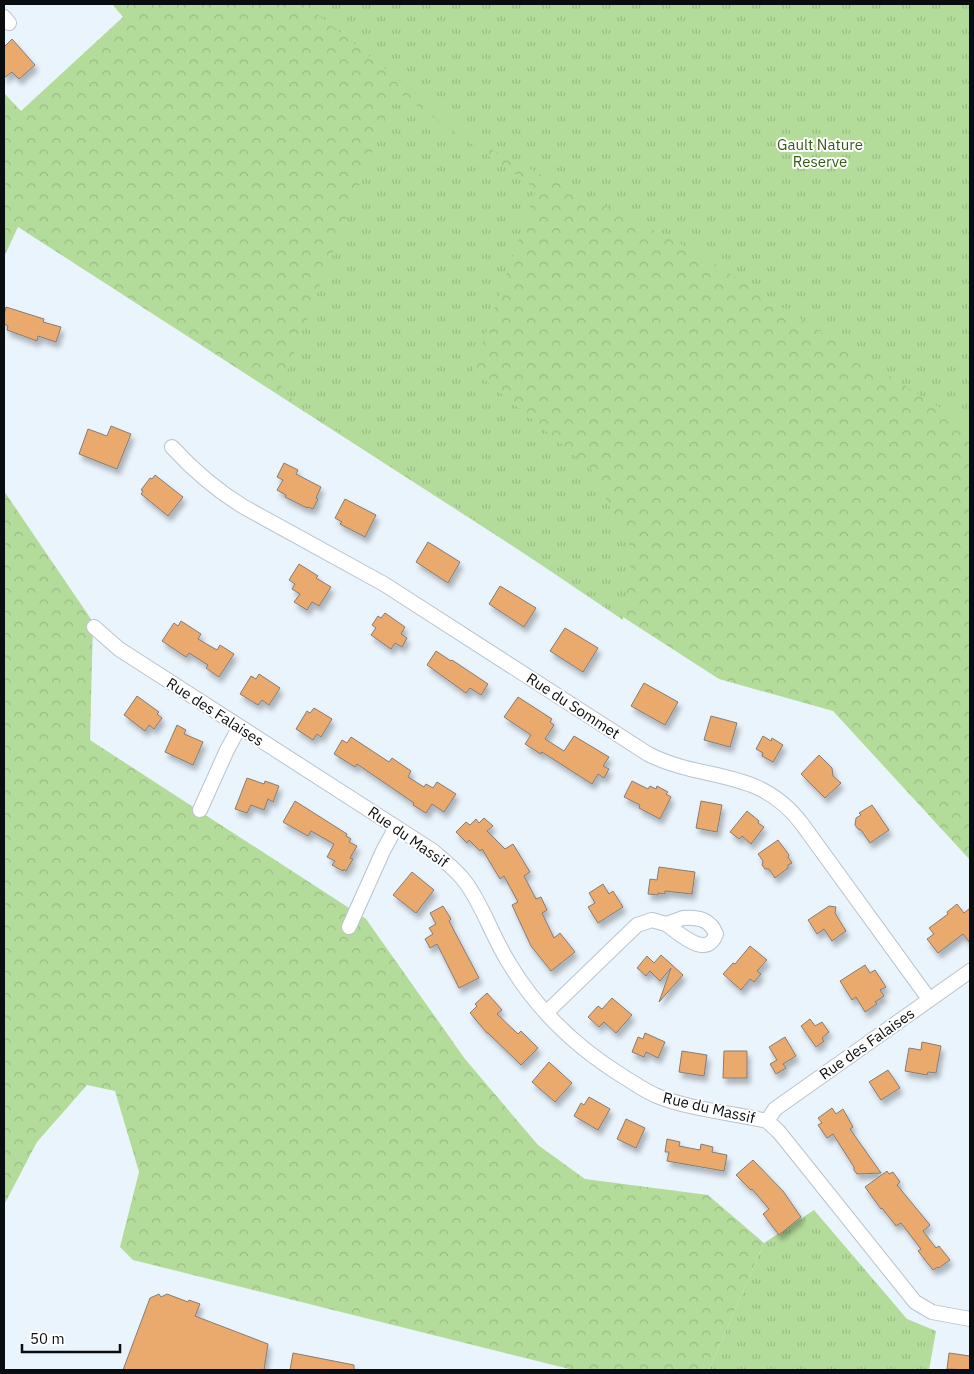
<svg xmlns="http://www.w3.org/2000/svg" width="974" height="1374" font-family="'IBM Plex Sans',sans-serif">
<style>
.forest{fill:url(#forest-crowns)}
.park{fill:url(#park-tufts)}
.building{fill:#eaa96d;stroke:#857c75;filter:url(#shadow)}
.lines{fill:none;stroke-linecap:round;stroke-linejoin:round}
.minor-casing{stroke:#bac3cc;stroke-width:16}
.minor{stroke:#fff;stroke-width:14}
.labels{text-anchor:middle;stroke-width:4;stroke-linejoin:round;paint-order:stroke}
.park-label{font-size:15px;fill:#345b11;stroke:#fff}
.street-label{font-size:15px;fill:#0a0d10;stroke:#fff}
</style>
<defs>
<pattern id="forest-crowns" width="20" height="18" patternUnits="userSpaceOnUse" patternTransform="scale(1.25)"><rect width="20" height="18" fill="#b3dc9a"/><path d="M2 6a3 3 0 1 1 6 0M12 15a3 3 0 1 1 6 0" fill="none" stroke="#99bc84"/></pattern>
<pattern id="park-tufts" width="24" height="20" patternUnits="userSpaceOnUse" patternTransform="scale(1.25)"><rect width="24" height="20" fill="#b3dc9a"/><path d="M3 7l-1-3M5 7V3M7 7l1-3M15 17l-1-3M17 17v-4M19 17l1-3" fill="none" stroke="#99bc84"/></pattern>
<filter id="shadow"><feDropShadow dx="3" dy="5.5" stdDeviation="2.5" flood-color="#0004"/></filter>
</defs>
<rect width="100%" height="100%" fill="#eaf4fd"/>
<path class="forest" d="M 112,4 L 970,4 L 970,860 L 833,711 L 719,679 L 18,227 L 4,257 L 4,93 L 21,111 L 123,17 Z
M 4,491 L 93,622 L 90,740 L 366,919 L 465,1059 L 538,1145 L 585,1179 L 708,1195 L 764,1243 L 709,1370 L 573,1370 L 133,1260 L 120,1247 L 139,1172 L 115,1091 L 87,1085 L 37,1142 L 4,1205 Z"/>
<path class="park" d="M 305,4 L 970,4 L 970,427 L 691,249 L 474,141 Z
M 396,91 L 536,189 L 473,370 L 591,469 L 632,550 L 623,620 L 430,490 L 299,407 L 281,386 Z
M 814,1210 L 907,1319 L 936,1331 L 929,1370 L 709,1370 L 764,1243 Z"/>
<path class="building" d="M 12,39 L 35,65 L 19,79 L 12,72 L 4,78 L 4,47 Z
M 6,307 L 44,319 L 43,322 L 61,327 L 56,342 L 38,336 L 37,341 L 7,330 L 8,326 L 4,324 L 4,314 Z
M 111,426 L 131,434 L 117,469 L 79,454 L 88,429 L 107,436 Z
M 284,463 L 298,470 L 296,474 L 321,487 L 316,498 L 318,499 L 313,509 L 308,507 L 307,508 L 285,497 L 286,495 L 277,490 L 283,480 L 277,477 Z
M 155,475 L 183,497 L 168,516 L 141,494 L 143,491 L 141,490 L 150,478 L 152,479 Z
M 345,499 L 376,515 L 365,537 L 340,524 L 342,522 L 335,518 Z
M 428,542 L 460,562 L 448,583 L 416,562 Z
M 299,564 L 318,576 L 316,578 L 331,587 L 319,606 L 312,602 L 307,610 L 294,602 L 300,594 L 292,589 L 295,584 L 289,580 Z
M 500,586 L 536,608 L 524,627 L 489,604 Z
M 385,613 L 405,627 L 401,634 L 407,638 L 402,647 L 395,643 L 391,649 L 371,635 L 376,628 L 372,625 L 378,616 L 381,618 Z
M 181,621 L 201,634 L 198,639 L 217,650 L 220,645 L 234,654 L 219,677 L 206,668 L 208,665 L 189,653 L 186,657 L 162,641 L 174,623 L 178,626 Z
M 565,628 L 598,648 L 583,672 L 550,651 Z
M 436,651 L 451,661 L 452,660 L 488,684 L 481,695 L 470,688 L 466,693 L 427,665 Z
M 259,674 L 280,688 L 269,705 L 262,700 L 258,705 L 240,694 L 251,676 L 256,679 Z
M 644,683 L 678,702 L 665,725 L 631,706 Z
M 137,696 L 159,712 L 157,714 L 162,718 L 154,729 L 149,725 L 145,731 L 124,715 Z
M 518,697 L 552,719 L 550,722 L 554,725 L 545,739 L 564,751 L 574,736 L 609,757 L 603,766 L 609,769 L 604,778 L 598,774 L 592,784 L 542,752 L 541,754 L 525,744 L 531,735 L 504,717 Z
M 314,708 L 332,719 L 321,737 L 317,734 L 313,740 L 296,729 L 307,711 L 310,713 Z
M 711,716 L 737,723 L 730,747 L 704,740 Z
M 177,725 L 186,730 L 184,734 L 203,742 L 193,765 L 165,752 Z
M 763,736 L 771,741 L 772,738 L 783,745 L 773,762 L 762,756 L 763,753 L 756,749 Z
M 351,737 L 389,762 L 392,758 L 411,771 L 408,777 L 424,787 L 426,784 L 433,788 L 437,782 L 456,794 L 444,812 L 432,804 L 426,813 L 413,805 L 414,803 L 357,764 L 355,767 L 334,754 L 342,740 L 347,743 Z
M 819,755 L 832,768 L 833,776 L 841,783 L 825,798 L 801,774 Z
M 247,778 L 264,784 L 265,781 L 279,786 L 273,802 L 268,799 L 264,810 L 251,805 L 247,813 L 235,809 Z
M 632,781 L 648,789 L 650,786 L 656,789 L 657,786 L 668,792 L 666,794 L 671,797 L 660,819 L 639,808 L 640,805 L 624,797 Z
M 295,801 L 347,834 L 346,836 L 351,839 L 349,842 L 357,846 L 350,858 L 353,859 L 346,871 L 344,869 L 343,871 L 332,865 L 335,861 L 327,857 L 334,844 L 311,831 L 308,836 L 283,822 Z
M 701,801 L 722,805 L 717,832 L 696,828 Z
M 872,805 L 889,830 L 870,843 L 861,830 L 858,829 L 855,825 L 856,818 L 861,815 L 859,813 Z
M 747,811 L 759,821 L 758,823 L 764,827 L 751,844 L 742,836 L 739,839 L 730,832 Z
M 484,818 L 493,826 L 487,831 L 505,849 L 513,844 L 530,872 L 524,876 L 536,899 L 541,897 L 547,910 L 542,913 L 554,938 L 560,933 L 575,952 L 551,971 L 531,946 L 512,905 L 518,902 L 504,876 L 500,879 L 482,849 L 480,851 L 469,840 L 467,843 L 456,832 L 466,822 L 470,825 L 476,819 L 479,823 Z
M 778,840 L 789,855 L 788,857 L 792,863 L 788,865 L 788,868 L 775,878 L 769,869 L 765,869 L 762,865 L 763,861 L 758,854 Z
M 659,867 L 695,872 L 692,894 L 665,891 L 665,894 L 658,893 L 658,895 L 648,894 L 650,879 L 657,880 Z
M 412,872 L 434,890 L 416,913 L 393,895 Z
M 603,884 L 609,894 L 613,891 L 623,907 L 598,923 L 588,907 L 595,903 L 589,893 Z
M 957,904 L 964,913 L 970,908 L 970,943 L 963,934 L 938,953 L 927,939 L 934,934 L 929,928 L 948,914 L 947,912 Z
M 443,906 L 451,919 L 449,921 L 479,978 L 459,988 L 437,944 L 430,948 L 425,939 L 433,934 L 429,928 L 436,924 L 430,913 Z
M 829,906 L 836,907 L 835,913 L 846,931 L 832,941 L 824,929 L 817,934 L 808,920 Z
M 750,946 L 767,960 L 757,971 L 761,974 L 754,982 L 750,979 L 741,990 L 723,974 L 733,963 L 735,964 Z
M 661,955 L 683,975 L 659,1002 L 671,968 L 660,981 L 650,971 L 646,976 L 637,968 L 647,956 L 654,963 Z
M 865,965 L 870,973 L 875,970 L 886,987 L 880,990 L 884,996 L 875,1002 L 877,1004 L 865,1012 L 856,997 L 852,1000 L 840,981 Z
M 487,993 L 502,1010 L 497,1014 L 518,1034 L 521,1031 L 538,1048 L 521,1065 L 488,1033 L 487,1033 L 470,1013 L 477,1006 L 475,1004 Z
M 612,998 L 632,1015 L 616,1033 L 604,1022 L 599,1027 L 588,1017 L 598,1006 L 602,1009 Z
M 810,1019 L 815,1026 L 822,1022 L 829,1032 L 822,1038 L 824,1041 L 816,1047 L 801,1026 Z
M 645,1033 L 665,1042 L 658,1058 L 646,1052 L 644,1057 L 632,1052 L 638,1037 L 643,1039 Z
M 785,1037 L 796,1056 L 783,1064 L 786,1068 L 776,1074 L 770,1064 L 777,1060 L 769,1047 Z
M 922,1042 L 941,1046 L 936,1073 L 928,1072 L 927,1075 L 905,1071 L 909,1048 L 921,1050 Z
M 682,1051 L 707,1055 L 704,1076 L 679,1072 Z
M 724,1051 L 747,1051 L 747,1078 L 723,1078 Z
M 549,1062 L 572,1083 L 555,1102 L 532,1082 Z
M 888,1070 L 900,1088 L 881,1100 L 869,1082 Z
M 589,1097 L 610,1109 L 598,1130 L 574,1116 L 581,1103 L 584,1105 Z
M 832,1108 L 836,1114 L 843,1109 L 853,1127 L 850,1129 L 881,1173 L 857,1174 L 854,1170 L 854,1167 L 833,1134 L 827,1138 L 818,1125 L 822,1123 L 818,1118 Z
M 626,1119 L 645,1128 L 636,1148 L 617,1139 Z
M 667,1139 L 680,1142 L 679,1146 L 700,1150 L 701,1144 L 713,1147 L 712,1152 L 727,1155 L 724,1171 L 667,1161 L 669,1152 L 665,1152 Z
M 753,1160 L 783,1191 L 801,1217 L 779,1235 L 763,1214 L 769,1209 L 752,1189 L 751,1190 L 736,1175 Z
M 887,1171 L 889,1174 L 893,1172 L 900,1182 L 897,1185 L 930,1225 L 923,1231 L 936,1248 L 939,1246 L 950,1260 L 939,1268 L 938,1267 L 933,1270 L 918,1251 L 921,1249 L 901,1223 L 896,1226 L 882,1208 L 881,1209 L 865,1187 Z
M 159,1294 L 161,1297 L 167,1294 L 188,1302 L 189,1300 L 200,1304 L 195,1316 L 268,1344 L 264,1370 L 123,1370 L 150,1298 Z
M 293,1353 L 354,1365 L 354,1370 L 290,1370 Z
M 949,1353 L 970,1356 L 970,1370 L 947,1369 Z"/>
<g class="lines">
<g class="minor-casing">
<path id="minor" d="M 4,17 L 9,23
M 172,447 C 194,471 216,490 244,507 L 384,584 L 648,754 C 705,783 758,766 802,824 L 929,999
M 94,627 L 119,649 L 433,851 C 444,861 457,870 466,883 C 483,906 493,938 509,963 C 537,1010 577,1048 624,1077 C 634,1083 645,1091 657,1096 C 689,1109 732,1113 767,1121 L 779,1132 L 915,1302 L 932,1312 L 970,1319
M 200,810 L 227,750 L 239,728
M 683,918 C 698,917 710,919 716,934 C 707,960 679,933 666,924 Z
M 349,927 L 383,851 L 396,827
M 546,1013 L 637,925 L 652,920 L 666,924
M 767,1121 L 775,1109 L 970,971"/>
</g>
<use href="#minor" class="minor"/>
</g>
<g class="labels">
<g class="park-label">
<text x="820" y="150">Gault Nature<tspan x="820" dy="17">Reserve</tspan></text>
</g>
<g class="street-label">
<text transform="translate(573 706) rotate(33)" y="5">Rue du Sommet</text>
<text transform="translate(215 712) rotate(33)" y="5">Rue des Falaises</text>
<text transform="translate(408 837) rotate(35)" y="5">Rue du Massif</text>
<text transform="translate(867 1044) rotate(-35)" y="5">Rue des Falaises</text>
<text transform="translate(709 1108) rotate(13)" y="5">Rue du Massif</text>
</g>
</g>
<rect width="974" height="1374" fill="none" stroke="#0a0d10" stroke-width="10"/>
<path d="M22 1344v8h98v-8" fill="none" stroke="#0a0d10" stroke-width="2.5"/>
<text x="30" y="1344" font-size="15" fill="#0a0d10" stroke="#ffffff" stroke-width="4" paint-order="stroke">50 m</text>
</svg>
